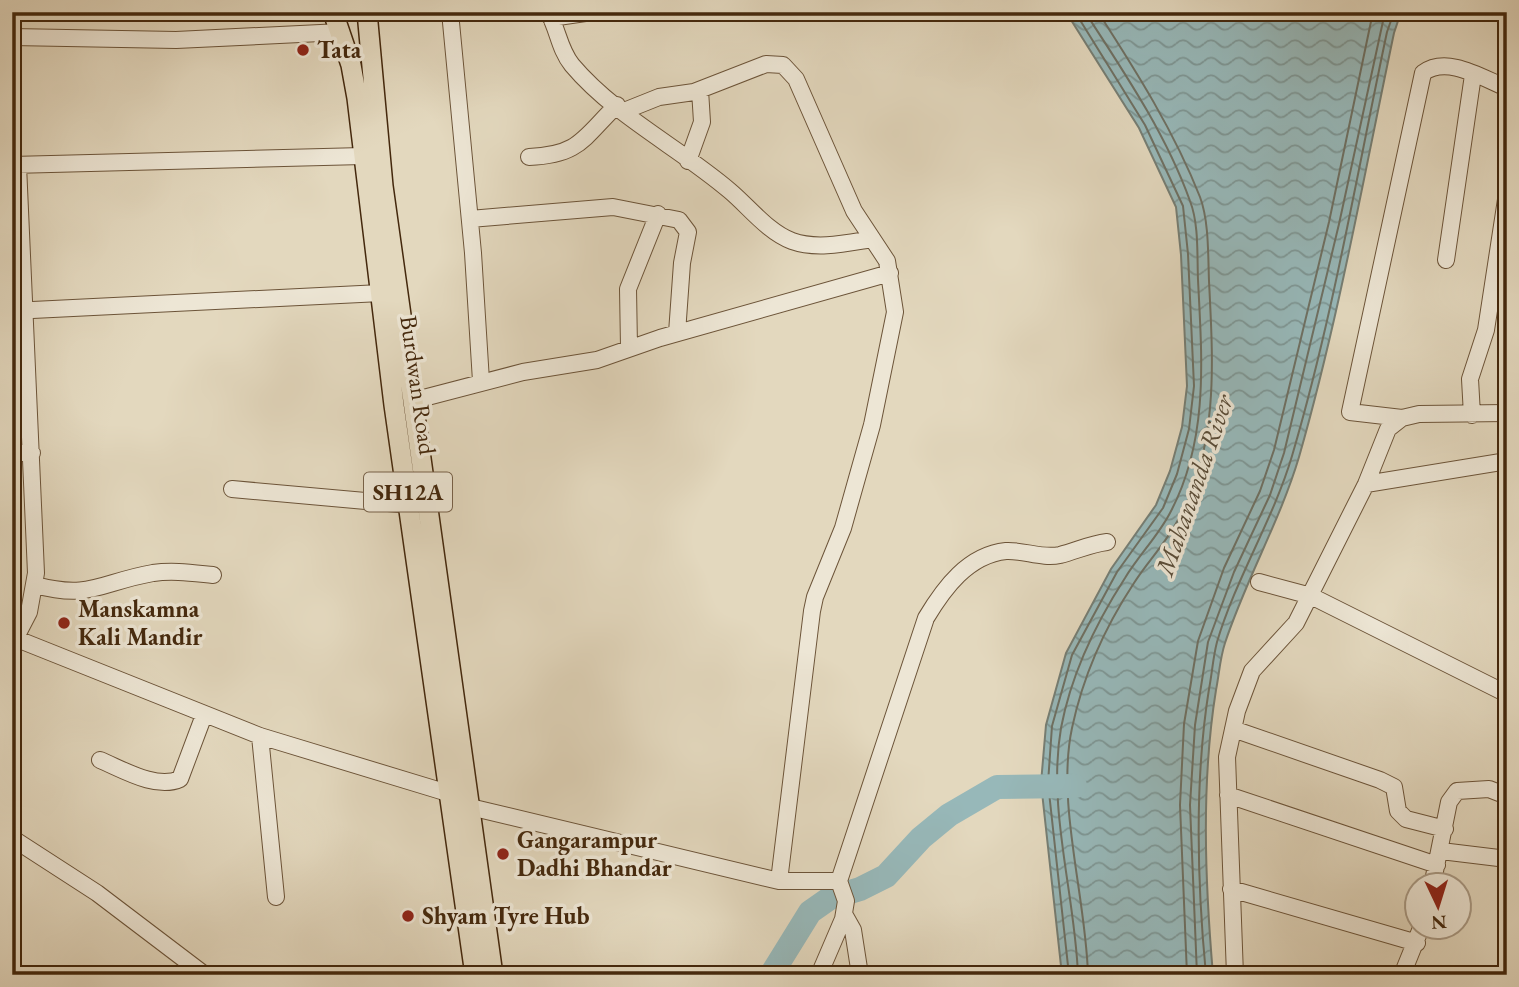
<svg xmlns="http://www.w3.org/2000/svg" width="1519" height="987" font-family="'EB Garamond',serif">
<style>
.water{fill:url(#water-waves);stroke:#767e74;stroke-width:2}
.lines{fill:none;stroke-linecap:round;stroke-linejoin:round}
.shore{stroke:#6e7063;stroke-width:2}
.river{stroke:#97b8b9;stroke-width:24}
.minor-casing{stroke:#6c5439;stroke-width:18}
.major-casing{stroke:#44280d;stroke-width:22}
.minor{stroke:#ede6d5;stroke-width:16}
.major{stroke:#e3d8be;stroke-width:19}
.poi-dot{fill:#8f2418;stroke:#ede6d5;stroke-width:2.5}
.labels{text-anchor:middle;stroke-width:7;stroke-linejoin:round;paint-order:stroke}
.shield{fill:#ede6d5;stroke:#776149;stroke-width:2}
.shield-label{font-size:23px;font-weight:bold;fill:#44280d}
.poi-label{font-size:24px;font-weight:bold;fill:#44280d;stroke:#ede6d5;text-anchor:start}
.street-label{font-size:24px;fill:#44280d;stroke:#ede6d5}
.water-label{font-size:26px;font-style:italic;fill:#594c38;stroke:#ede6d5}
</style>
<defs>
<pattern id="water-waves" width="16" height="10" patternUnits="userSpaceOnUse" patternTransform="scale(1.75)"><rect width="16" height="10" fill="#97b8b9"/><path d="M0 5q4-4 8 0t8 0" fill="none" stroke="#7d9695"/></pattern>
</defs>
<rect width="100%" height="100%" fill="#e3d8be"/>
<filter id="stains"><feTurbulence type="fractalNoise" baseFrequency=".00286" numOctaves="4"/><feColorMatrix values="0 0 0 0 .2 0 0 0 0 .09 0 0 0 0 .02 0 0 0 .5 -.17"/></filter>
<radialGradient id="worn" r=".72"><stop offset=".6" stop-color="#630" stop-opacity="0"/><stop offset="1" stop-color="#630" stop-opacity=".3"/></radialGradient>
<path class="water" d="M 1066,12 L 1401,12 L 1394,33 C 1364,175 1339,317 1299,457 C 1280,521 1246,579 1225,643 C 1220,658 1219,675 1216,690 C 1201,783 1205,881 1213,975 L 1062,975 L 1041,783 L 1046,725 L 1066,653 L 1111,569 L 1156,505 L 1170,471 L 1182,427 L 1187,386 L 1181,255 L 1176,207 L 1139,128 Z"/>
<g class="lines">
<path class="shore" d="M 1069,975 L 1048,783 L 1052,726 L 1072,655 L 1117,572 L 1163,508 L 1177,474 L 1189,429 L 1194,386 L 1188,254 L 1183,206 L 1145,125 L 1075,12
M 1078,975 C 1075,894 1047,809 1061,728 C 1071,675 1096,623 1125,578 C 1139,555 1158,536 1170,513 C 1209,440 1202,359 1198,280 C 1197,255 1199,224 1190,201 C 1166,134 1124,72 1085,12
M 1088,975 C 1086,897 1056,803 1072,728 C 1083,676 1105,627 1134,583 C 1148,561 1167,542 1179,518 C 1219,445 1213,361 1209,281 C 1208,255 1209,221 1200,197 C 1174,131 1136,71 1098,12
M 1187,975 L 1180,805 L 1184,724 L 1198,641 L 1224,568 L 1260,491 L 1274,450 L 1329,222 L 1373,12
M 1197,975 L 1190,805 L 1195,725 L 1208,642 L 1234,572 L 1270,495 L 1284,453 L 1339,224 L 1385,12
M 1206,975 C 1197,881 1194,782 1209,689 C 1212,674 1213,657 1217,642 C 1236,578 1273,520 1292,456 C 1333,317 1357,173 1387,32 L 1394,12"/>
<path class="river" d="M 771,975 L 810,912 L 830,898 L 860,889 L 886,876 L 921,838 L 949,815 L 997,787 L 1075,786"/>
<g class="minor-casing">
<path id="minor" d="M 450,12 L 473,253 L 481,381
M 548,12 C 558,29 559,49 572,65 C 615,116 680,148 730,191 C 749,207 768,232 792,241 C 817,250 847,243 872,239
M 551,18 L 592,12
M 12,37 L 176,40 L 341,32
M 624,111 L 659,97 L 694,92 L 766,64 L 783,65 L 796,79 L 854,211 L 887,261 L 895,312 L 872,425 L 843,528 L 815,597 L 812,611 L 779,881
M 529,157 C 580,155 583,138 617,105
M 688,161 L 702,122 L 700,90
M 12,165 L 363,156
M 470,219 L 613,207 L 679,220 L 688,232 L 682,263 L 677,333
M 1446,260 L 1473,75
M 12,311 L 381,293
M 629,347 L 628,289 L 658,214
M 412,401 L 523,372 L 597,360 L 660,338 L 890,273
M 1472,415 L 1470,379 L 1486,330 L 1507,193
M 1402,418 L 1350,412 L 1423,73 C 1447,55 1482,78 1507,88
M 12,453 L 32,453
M 1366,484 L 1507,461
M 232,489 L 410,505
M 1259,582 L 1311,596 L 1507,694
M 35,585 C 91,600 101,582 153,573 C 173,570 193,573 213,575
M 12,637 L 260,736 L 451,794
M 15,639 L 29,612 L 36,573 L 18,165
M 1233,729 L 1380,780 L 1394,787 L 1398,811 L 1406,819 L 1445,829
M 260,736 L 276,897
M 100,760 C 122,769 156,790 180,779 L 204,715
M 1228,795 L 1437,865
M 470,807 L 779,881 L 839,881
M 12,838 L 97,893 L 205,975
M 1441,851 L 1507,859
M 839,881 L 926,618 C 944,588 968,555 1006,551 C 1024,550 1042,559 1060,555 C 1076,551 1090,544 1107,542
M 1432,886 L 1449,802 L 1457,791 L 1489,789 L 1507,796
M 1231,889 L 1417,943
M 844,914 L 853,930 L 860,975
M 119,975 L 119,974
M 819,975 L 843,919 L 846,901 L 839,881
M 1235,975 L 1227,757 L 1237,711 L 1252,671 L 1296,623 L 1366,484 L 1388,429 L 1402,418 L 1419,414 L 1507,413
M 1402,975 L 1421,928"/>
</g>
<g class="major-casing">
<path id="major" d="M 333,12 L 351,65 L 357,98 L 394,405 L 475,975
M 367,12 L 383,186 L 493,975"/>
</g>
<use href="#minor" class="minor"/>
<use href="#major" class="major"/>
</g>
<g class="poi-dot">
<circle cx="303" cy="50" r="7"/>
<circle cx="64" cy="623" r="7"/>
<circle cx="503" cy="854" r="7"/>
<circle cx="408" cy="916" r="7"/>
</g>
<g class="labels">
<rect class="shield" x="364" y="472.5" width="88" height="39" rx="5"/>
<g class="shield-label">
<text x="408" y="500">SH12A</text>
</g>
<g class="poi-label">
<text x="317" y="58">Tata</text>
<text x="78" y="617">Manskamna<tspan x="78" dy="28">Kali Mandir</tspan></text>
<text x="517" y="848">Gangarampur<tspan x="517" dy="28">Dadhi Bhandar</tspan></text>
<text x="422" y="924">Shyam Tyre Hub</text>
</g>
<g class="street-label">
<text transform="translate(418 385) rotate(82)" y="8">Burdwan Road</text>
</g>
<g class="water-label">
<text transform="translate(1194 485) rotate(-71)" y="9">Mahananda River</text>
</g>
</g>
<rect width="1519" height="987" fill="none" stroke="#e3d8be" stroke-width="42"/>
<rect x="14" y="14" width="1491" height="959" fill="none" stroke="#44280d" stroke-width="3.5"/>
<rect x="21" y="21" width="1477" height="945" fill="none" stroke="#44280d" stroke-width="2"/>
<g transform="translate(1438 906) rotate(176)"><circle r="33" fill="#ede6d5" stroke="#a99a85" stroke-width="2"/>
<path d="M0-5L12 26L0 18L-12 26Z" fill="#8f2418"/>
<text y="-10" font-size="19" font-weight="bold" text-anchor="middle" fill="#44280d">N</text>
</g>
<rect width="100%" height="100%" filter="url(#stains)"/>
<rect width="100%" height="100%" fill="url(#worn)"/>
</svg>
